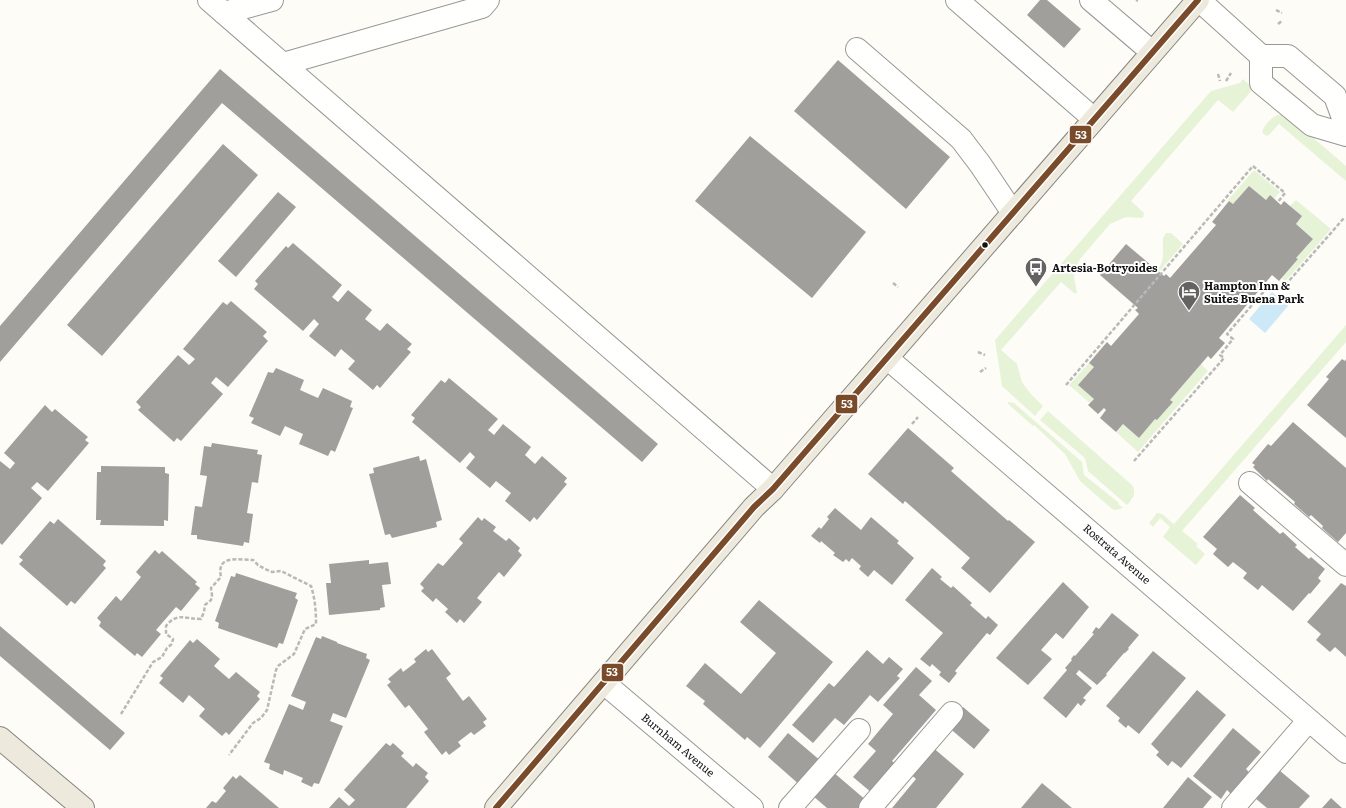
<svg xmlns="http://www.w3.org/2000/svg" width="1346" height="808" font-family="Literata,serif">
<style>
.green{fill:#e7f3d7}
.water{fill:#cde8f7}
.building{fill:#a19f9c}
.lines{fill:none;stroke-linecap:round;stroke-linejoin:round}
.minor-casing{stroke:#979795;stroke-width:24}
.major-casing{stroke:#858482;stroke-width:24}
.path{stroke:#b9b9b8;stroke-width:2.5;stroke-dasharray:4 2;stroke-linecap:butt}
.minor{stroke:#fffffe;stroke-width:22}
.major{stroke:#ede9dc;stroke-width:22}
.bus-1-casing{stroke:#fff;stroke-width:9}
.bus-1{stroke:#7a4b2a;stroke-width:6}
.bus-dot{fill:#111;stroke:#fff;stroke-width:1.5}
.labels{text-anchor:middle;stroke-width:4;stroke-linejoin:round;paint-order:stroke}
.poi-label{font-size:11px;font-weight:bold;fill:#111;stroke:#fff;text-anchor:start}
.street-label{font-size:11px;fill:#111;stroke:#fff}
.line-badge{stroke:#fff;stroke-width:1.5}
.badge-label{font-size:11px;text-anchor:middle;font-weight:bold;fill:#fff}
</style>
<rect width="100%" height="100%" fill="#fdfcf7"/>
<path class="green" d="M 1243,79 L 1253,88 L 1253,89 L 1233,112 L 1218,100 L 1131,201 L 1144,213 L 1143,217 L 1142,218 L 1126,217 L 1110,224 L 1080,259 L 1076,267 L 1074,277 L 1077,293 L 1074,293 L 1061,282 L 1001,350 L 1017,364 L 1022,382 L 1030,393 L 1043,406 L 1035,416 L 1002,386 L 995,340 L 1211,91 L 1240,83 Z
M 1281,114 L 1289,117 L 1346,166 L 1346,181 L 1279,124 L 1269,135 L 1266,136 L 1262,132 C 1265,124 1272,116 1281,114 Z
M 1254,170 L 1280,192 L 1274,199 L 1270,195 L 1266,200 L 1249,186 L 1233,204 L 1228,200 Z
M 1296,200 L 1331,229 L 1285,282 L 1282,278 L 1298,259 L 1296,258 L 1313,239 L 1296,224 L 1302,216 L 1290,206 Z
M 1166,233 L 1171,233 L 1183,244 L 1159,272 L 1157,271 C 1166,258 1162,252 1163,238 Z
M 1346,325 L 1346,342 L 1182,531 L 1198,544 L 1196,546 L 1205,554 L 1196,565 L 1163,537 L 1170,527 L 1160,518 L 1153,527 L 1149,523 L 1157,513 C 1164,513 1168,520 1174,524 Z
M 1089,363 L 1094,367 L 1078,385 L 1094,399 L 1090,403 L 1069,385 Z
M 1201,364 L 1208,371 L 1138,452 L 1116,432 L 1123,424 L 1139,438 L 1155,419 L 1157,420 L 1173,402 L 1170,400 Z
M 1009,402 L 1014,403 L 1082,462 L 1084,475 L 1119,503 L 1118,504 L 1123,508 L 1116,510 L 1112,509 L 1080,481 L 1065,454 L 1034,425 L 1033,426 L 1007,403 Z
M 1048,411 L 1133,486 C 1136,494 1133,499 1127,505 L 1088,471 L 1085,458 L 1040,420 Z"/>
<path class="water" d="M 1272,292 L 1288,306 L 1265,333 L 1249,319 Z"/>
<path class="building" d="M 1040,0 L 1047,0 L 1081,29 L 1064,48 L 1027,15 Z
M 838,60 L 950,157 L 906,209 L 794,111 Z
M 220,69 L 658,444 L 642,462 L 222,103 L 0,362 L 0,326 Z
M 750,136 L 866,232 L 812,298 L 695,201 Z
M 223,144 L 258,175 L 102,356 L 67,325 Z
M 1249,186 L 1266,200 L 1270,195 L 1281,205 L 1284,201 L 1302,216 L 1296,224 L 1313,239 L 1296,258 L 1298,259 L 1279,281 L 1272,275 L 1219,338 L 1225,343 L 1211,359 L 1208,356 L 1170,400 L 1173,402 L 1157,420 L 1155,419 L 1139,438 L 1123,424 L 1116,432 L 1100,418 L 1106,410 L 1104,408 L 1098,414 L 1088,405 L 1094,399 L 1078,385 L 1094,367 L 1089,363 L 1107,342 L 1111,346 L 1139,314 L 1135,310 L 1138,308 L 1100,275 L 1126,244 L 1164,276 L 1166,274 L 1170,278 L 1216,225 L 1212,222 L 1229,201 L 1233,204 Z
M 278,192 L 296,207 L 236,277 L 218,261 Z
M 293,243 L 342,285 L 332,297 L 338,302 L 348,290 L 372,310 L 365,319 L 380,331 L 387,323 L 412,344 L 407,349 L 411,352 L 380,388 L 377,385 L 373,390 L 348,369 L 355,361 L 341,349 L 335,357 L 309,336 L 319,324 L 314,319 L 303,331 L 254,289 L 258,284 L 255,281 L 286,246 L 288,248 Z
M 231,301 L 267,332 L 263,336 L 268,341 L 228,387 L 216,377 L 211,383 L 223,394 L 181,441 L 177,438 L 174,442 L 138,410 L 141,407 L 136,402 L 178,355 L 189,365 L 195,359 L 183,349 L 223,302 L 227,305 Z
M 1342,359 L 1345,361 L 1346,359 L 1346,438 L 1307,405 L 1329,379 L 1326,377 Z
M 276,368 L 304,380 L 300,390 L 318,398 L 323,388 L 352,401 L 350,407 L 353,408 L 335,452 L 331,450 L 328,456 L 299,444 L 303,434 L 285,426 L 280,436 L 251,423 L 254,418 L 249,416 L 268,372 L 273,373 Z
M 449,378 L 498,419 L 488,430 L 494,435 L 503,424 L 531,447 L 525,455 L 535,464 L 542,456 L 567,478 L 564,482 L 567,484 L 537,520 L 534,517 L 530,522 L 505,501 L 511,493 L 496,481 L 490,488 L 466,468 L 475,457 L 470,452 L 460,463 L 412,422 L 415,418 L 411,415 L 441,380 L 445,383 Z
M 45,405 L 52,412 L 55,409 L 88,437 L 85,440 L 89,443 L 48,491 L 37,482 L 31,488 L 42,498 L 2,545 L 0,543 L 0,461 L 10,469 L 15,463 L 4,453 Z
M 1293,422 L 1346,468 L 1346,533 L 1338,542 L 1322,528 L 1323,526 L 1311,515 L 1309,517 L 1294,504 L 1295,502 L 1268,479 L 1267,481 L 1253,467 L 1255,465 L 1252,463 L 1268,444 L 1271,446 Z
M 908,428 L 954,468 L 951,471 L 1008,521 L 1009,520 L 1035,542 L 990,593 L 961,568 L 970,558 L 905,501 L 903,504 L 868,474 Z
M 212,443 L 258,450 L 257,454 L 262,455 L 258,483 L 252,482 L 247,513 L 253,514 L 249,543 L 244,542 L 243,546 L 197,539 L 197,535 L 191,535 L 195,506 L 202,507 L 207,476 L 200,475 L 204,446 L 211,447 Z
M 419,456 L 420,461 L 426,459 L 442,520 L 436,522 L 437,527 L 392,538 L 390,534 L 385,535 L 369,474 L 374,473 L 373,468 Z
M 101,466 L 165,467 L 165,473 L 169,474 L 168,521 L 164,520 L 164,526 L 100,525 L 101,520 L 96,520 L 97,472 L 101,472 Z
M 1240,495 L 1255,508 L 1253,510 L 1280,534 L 1283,532 L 1297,545 L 1295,547 L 1309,559 L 1311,557 L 1325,569 L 1318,578 L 1321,581 L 1310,594 L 1309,593 L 1293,611 L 1262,585 L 1258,590 L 1243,578 L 1247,573 L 1233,562 L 1228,567 L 1213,554 L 1217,549 L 1203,537 Z
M 835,508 L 861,530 L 871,517 L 899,541 L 897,543 L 914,558 L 892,585 L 874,570 L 868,577 L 859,569 L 861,566 L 852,558 L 849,562 L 846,559 L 843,562 L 833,555 L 835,553 L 821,541 L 820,543 L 811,536 L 819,527 L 821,529 L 829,519 L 827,517 Z
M 478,517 L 482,521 L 484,518 L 496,527 L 493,531 L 506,541 L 509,538 L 520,548 L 518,551 L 522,555 L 504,577 L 499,572 L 477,598 L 482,602 L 464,623 L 460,619 L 457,623 L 445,612 L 448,609 L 436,598 L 433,602 L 421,591 L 424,588 L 420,584 L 438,563 L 443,566 L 463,543 L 459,539 Z
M 58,519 L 106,561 L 103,565 L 106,568 L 75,604 L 71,601 L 67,606 L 19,564 L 23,560 L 19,557 L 50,521 L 54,524 Z
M 155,550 L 159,554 L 162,551 L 197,582 L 195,584 L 200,588 L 181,611 L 176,607 L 156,630 L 161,634 L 142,657 L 137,653 L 135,656 L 99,626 L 101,622 L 97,618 L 116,596 L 121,601 L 141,577 L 136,572 Z
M 369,560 L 369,564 L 388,562 L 391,584 L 382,585 L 385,607 L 380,608 L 380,610 L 329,615 L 326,583 L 331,583 L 329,564 Z
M 932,568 L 942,577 L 940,579 L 951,588 L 953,586 L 972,603 L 970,605 L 986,619 L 988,616 L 998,625 L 990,635 L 987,633 L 955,671 L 957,673 L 949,683 L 939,675 L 941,672 L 932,664 L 930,667 L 920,659 L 943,633 L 905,600 Z
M 236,573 L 297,593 L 295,598 L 298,600 L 283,644 L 279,643 L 277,648 L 218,628 L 219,623 L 215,621 L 231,576 L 235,577 Z
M 1063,582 L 1089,607 L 1063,639 L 1056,633 L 1041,650 L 1052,659 L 1028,685 L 996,658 Z
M 1341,583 L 1346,586 L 1346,657 L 1335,647 L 1330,652 L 1316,640 L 1321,634 L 1307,622 Z
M 759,600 L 833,662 L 760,748 L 747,737 L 745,740 L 703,704 L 705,701 L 686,686 L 705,663 L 741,694 L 776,653 L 740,622 Z
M 1112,613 L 1139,635 L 1128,648 L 1129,649 L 1125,653 L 1124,653 L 1106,674 L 1107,675 L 1097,685 L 1079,670 L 1076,674 L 1092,688 L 1083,698 L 1086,700 L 1081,706 L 1078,703 L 1066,718 L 1043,698 L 1067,670 L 1065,668 L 1072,660 L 1071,659 L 1074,655 L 1075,656 L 1094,634 L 1092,633 L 1096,627 L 1099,629 Z
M 0,626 L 125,733 L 110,750 L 0,656 Z
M 322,636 L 337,642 L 337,643 L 367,654 L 366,658 L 370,660 L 346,718 L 333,713 L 330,721 L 343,726 L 319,784 L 314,783 L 312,787 L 301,782 L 303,778 L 284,770 L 283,775 L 269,769 L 270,764 L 264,762 L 289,704 L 303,710 L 306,702 L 291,696 L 316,637 L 321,639 Z
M 197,639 L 220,659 L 214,666 L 229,679 L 236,672 L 260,692 L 257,696 L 260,699 L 229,735 L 226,732 L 222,736 L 199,716 L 205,709 L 189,695 L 183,703 L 159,683 L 163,678 L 160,676 L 190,640 L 193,643 Z
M 426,649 L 428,652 L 432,649 L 451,674 L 446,678 L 463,701 L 469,696 L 487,719 L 483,722 L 486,726 L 474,735 L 471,732 L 458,742 L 461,746 L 449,755 L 446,751 L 442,755 L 424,732 L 428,729 L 409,705 L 405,708 L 387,685 L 391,682 L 388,679 L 401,668 L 403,672 L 416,662 L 414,659 Z
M 867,650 L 883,664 L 889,657 L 903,669 L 897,676 L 900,678 L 878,702 L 870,695 L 844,725 L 835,718 L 813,743 L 792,725 L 829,683 L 834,687 Z
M 1153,651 L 1186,678 L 1139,734 L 1128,725 L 1126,728 L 1118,721 L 1120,718 L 1106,706 Z
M 916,667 L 932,681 L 919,695 L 936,710 L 892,761 L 897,765 L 872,793 L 853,777 L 876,751 L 868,744 L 893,714 L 883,705 Z
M 1197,690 L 1226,715 L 1181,768 L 1172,761 L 1168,766 L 1156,755 L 1159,752 L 1151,744 Z
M 963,707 L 990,730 L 974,749 L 947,726 Z
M 1233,728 L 1261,752 L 1246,769 L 1249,772 L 1231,794 L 1227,790 L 1221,799 L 1193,776 Z
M 788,733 L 822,762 L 801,786 L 768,757 Z
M 386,743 L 390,746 L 393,743 L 404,753 L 401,756 L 413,767 L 416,763 L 428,773 L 425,777 L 429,781 L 406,808 L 329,808 L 339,797 L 349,806 L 355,800 L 344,790 Z
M 931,746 L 964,774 L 936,808 L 892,808 L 916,779 L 908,772 Z
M 1279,770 L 1310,796 L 1299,808 L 1267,808 L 1255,798 Z
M 833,772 L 867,801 L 861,808 L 827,808 L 813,796 Z
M 240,775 L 279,808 L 206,808 L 212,801 L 216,803 L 226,791 L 223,788 L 233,776 L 236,779 Z
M 1188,777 L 1212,797 L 1203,808 L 1163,808 Z
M 1042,783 L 1072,808 L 1021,808 Z
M 1331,798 L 1342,808 L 1322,808 Z"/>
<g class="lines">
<g class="minor-casing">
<path id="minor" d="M 209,0 L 773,489
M 957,0 L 1094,119
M 1091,0 L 1152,52
M 1199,0 L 1261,56 L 1288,56 L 1335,96 L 1346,126
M 224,13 L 272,0
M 857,49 L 961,139 L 980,164 L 1013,213
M 1261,56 L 1261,83 L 1312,125 L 1346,135
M 283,64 L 482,7 L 488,0
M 887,358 L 1346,752
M 1250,483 L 1346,565
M 604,683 L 752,808
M 790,808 L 859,730
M 870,808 L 952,713
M 1233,808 L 1309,720"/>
</g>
<g class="major-casing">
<path id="major" d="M 0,738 L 83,808
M 496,808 L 754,507 L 773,489 L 1198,0"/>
</g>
<path class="path" d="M 1136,0 L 1138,1
M 1276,10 L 1282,13
M 1278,24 L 1282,21
M 1218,74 L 1220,81
M 1226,81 L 1231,73
M 893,283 L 898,287
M 978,352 L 985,355
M 980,372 L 986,368
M 1066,385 L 1253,166 L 1285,193 L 1278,202
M 912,424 L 918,417
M 1134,461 L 1224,358 L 1220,355 L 1233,339 L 1227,334 L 1272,282 L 1281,290 L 1344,218
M 121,714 L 153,662 L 162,657 L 167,648 L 172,644 L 173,639 L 166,634 L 166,626 C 177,612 185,619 201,619 L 204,612 L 205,605 L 211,600 L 212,595 L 211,588 L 221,577 C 216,554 239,560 253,560 L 258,565 L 265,569 L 272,572 L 281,571 L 311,586 C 315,598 316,611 316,624 L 305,629 L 294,654 L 278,666 L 276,670 L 267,710 L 261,718 L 253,723 L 229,755"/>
<use href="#minor" class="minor"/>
<use href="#major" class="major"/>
<g class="bus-1-casing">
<path id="bus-1" d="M 496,808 L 754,507 L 773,489 L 1198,0"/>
</g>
<use href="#bus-1" class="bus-1"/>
</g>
<defs>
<g id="bus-pin" transform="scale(1.15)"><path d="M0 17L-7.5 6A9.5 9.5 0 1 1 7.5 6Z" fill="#646362" stroke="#fff"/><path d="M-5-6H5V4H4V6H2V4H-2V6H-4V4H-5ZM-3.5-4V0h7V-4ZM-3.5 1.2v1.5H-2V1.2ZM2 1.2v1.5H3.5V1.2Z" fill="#fff"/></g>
<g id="hotel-pin" transform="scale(1.15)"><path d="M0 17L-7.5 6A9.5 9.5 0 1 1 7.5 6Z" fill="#646362" stroke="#fff"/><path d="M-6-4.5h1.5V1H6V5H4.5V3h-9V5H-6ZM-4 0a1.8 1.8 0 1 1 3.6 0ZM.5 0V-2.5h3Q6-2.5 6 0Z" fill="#fff"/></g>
</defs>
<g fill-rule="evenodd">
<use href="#bus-pin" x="1036" y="268"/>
<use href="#hotel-pin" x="1189" y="292"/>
</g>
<circle class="bus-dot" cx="985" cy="245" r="3.5"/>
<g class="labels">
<g class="poi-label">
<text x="1052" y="272">Artesia-Botryoides</text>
<text x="1204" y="290">Hampton Inn &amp;<tspan x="1204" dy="13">Suites Buena Park</tspan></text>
</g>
<g class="street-label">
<text transform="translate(1117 554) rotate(41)" y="4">Rostrata Avenue</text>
<text transform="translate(678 745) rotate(40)" y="4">Burnham Avenue</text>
</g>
</g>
<g class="line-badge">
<rect x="1069" y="125" width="23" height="19" rx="4" fill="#7a4b2a"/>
<rect x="835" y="394" width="23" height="20" rx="4" fill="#7a4b2a"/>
<rect x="601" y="663" width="23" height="19" rx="4" fill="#7a4b2a"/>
</g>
<g class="badge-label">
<text x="1081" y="139">53</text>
<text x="847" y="408">53</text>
<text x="612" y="676">53</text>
</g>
</svg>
